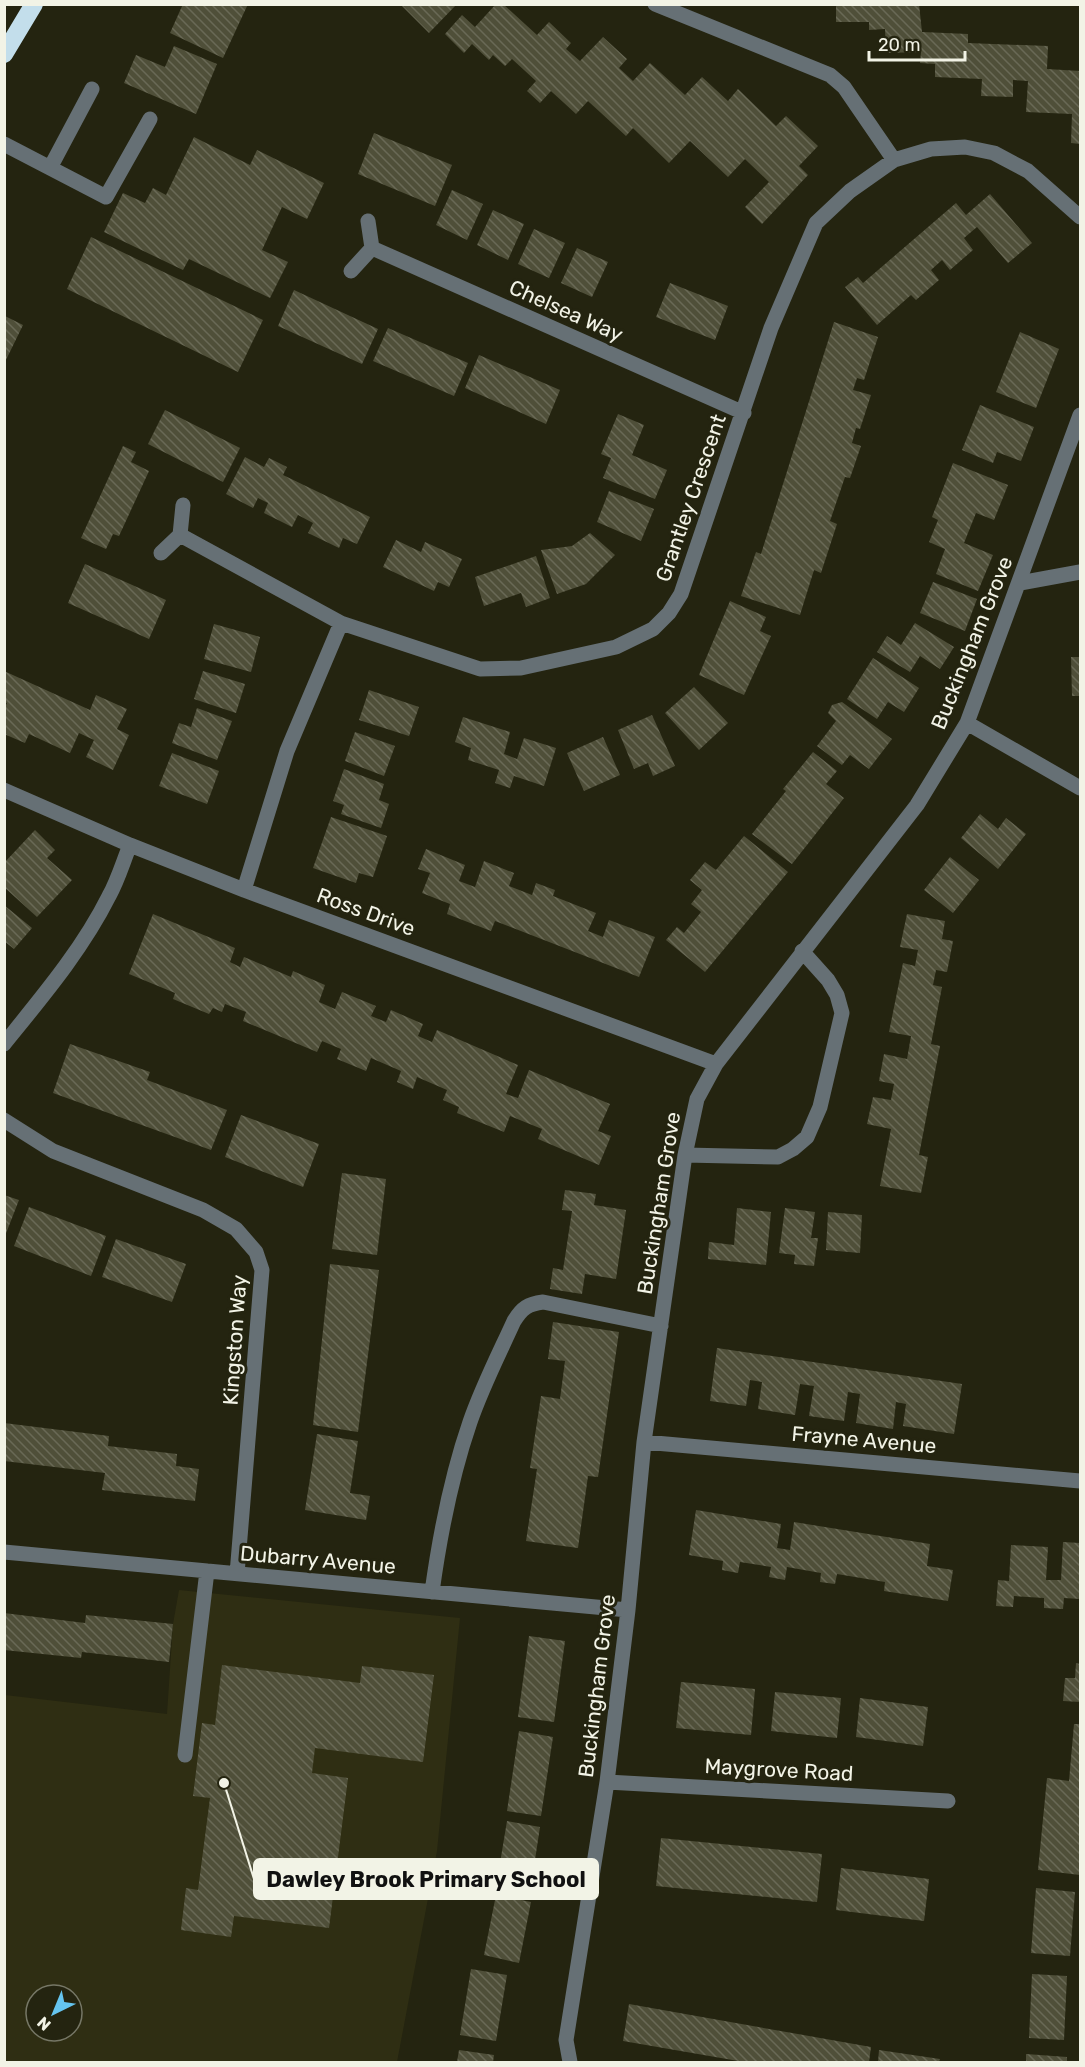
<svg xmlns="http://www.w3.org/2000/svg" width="1085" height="2067" font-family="Rubik,sans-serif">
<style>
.built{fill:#2f2e13;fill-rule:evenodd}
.building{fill:url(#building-back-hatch)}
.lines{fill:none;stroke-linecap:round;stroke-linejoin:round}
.minor{stroke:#667075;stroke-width:15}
.highway{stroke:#c3deeb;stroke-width:18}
.labels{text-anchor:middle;stroke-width:6;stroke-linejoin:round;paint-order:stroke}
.street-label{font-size:21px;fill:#f2f3e6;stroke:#242410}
.leader{fill:none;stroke:#f2f3e6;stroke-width:2}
.callout-dot{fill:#f2f3e6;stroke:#242410;stroke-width:2}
.callout{fill:#f2f3e6;stroke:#f2f3e6;stroke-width:2}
.callout-label{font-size:22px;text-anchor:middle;font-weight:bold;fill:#111}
</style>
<defs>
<pattern id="building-back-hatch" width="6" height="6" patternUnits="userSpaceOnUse" patternTransform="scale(1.5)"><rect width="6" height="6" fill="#4f4f39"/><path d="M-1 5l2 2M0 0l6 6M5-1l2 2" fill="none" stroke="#696956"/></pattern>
</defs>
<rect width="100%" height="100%" fill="#242410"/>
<path class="built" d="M 179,1590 L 460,1618 L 437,1851 L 397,2062 L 5,2062 L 5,1695 L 167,1714 L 173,1624 ZM 36,1995 L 72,1995 L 72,2031 L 36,2031 Z"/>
<path class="building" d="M 183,4 L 199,6 L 200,4 L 248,4 L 223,58 L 170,33 Z
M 400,4 L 457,4 L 429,33 Z
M 496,4 L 503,4 L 537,35 L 549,22 L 571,43 L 566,49 L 580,61 L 603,37 L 627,59 L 619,68 L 633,81 L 650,63 L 685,95 L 702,77 L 728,101 L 738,89 L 776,126 L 786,116 L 818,146 L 799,166 L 808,175 L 762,224 L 745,207 L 769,182 L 745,159 L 728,177 L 690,141 L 669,163 L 633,128 L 626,136 L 588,101 L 576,114 L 551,91 L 540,103 L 527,91 L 536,81 L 512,59 L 505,66 L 493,55 L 489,60 L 472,44 L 464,53 L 445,34 L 462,15 L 475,27 Z
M 836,4 L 919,4 L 922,32 L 968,34 L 968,43 L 1048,46 L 1047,69 L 1080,71 L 1080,144 L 1071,143 L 1072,114 L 1026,112 L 1028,81 L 1013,80 L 1013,97 L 981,96 L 982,79 L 935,77 L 935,64 L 920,63 L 921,52 L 886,53 L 885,29 L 869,30 L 869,22 L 836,22 Z
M 174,46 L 217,64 L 196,114 L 124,83 L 136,55 L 165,67 Z
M 374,133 L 452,165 L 435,206 L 358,174 Z
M 194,137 L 250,165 L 257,150 L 324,183 L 307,219 L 282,207 L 262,250 L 288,262 L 270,298 L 189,259 L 183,270 L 104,232 L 123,193 L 145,203 L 153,188 L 166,195 Z
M 452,190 L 483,204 L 467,240 L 436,225 Z
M 990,194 L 1032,243 L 1008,263 L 977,227 L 964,238 L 973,250 L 950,270 L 942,260 L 931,270 L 939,280 L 916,300 L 911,295 L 877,325 L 845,287 L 858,277 L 863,283 L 956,203 L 966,215 Z
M 493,210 L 524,224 L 508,260 L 477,245 Z
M 534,229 L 565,243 L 549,278 L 518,264 Z
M 91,237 L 263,320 L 238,372 L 67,289 Z
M 577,248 L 608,262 L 592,297 L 561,283 Z
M 670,283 L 728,306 L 715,340 L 656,317 Z
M 294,290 L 378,329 L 362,364 L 278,326 Z
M 5,316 L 23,325 L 5,362 Z
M 834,322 L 878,337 L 864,380 L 857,378 L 853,390 L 871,395 L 860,429 L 856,428 L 852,443 L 861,446 L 850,478 L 845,477 L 830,521 L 837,524 L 821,573 L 814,570 L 800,615 L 741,596 L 756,552 L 761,554 Z
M 388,328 L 468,363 L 454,396 L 373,361 Z
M 1020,332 L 1059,349 L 1036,408 L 996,392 Z
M 479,355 L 560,390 L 546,424 L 465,388 Z
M 980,405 L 1034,427 L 1021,461 L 997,452 L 993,463 L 962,450 Z
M 165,410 L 240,448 L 223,482 L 148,444 Z
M 618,414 L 644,425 L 632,455 L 667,470 L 655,499 L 603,478 L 611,458 L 601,454 Z
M 123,446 L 136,452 L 131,462 L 149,471 L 119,536 L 113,534 L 106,549 L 81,538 Z
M 245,457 L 264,467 L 269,458 L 287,467 L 283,475 L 370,517 L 357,544 L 343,538 L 339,548 L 308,533 L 313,523 L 298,515 L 292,527 L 264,513 L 268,503 L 258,498 L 253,508 L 226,494 Z
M 953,463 L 1008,485 L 994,520 L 976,513 L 964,543 L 993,555 L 978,591 L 936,574 L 945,549 L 929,542 L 938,520 L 932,517 Z
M 609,491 L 654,509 L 641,541 L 597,522 Z
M 590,533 L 615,555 L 586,584 L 557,594 L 541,550 L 572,546 Z
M 396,540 L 421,552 L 425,542 L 462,559 L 449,587 L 438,582 L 434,591 L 383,567 Z
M 536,556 L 550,598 L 526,607 L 521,593 L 484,606 L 475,577 Z
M 85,564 L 166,600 L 149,639 L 68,603 Z
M 933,582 L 977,599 L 965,631 L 920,613 Z
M 730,601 L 766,617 L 760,631 L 771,636 L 744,695 L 699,675 Z
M 915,623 L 954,647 L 940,669 L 920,656 L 910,672 L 877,652 L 887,636 L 901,645 Z
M 214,624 L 260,637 L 251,672 L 204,659 Z
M 1071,657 L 1080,657 L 1080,696 L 1072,696 Z
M 873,658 L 919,688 L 904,712 L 888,702 L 877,719 L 847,699 Z
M 4,671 L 90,710 L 96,695 L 127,709 L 117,729 L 129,735 L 113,770 L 86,757 L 94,740 L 79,733 L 70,753 L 29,734 L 25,743 L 4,734 L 4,709 L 7,703 L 4,702 Z
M 203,671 L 245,684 L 236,713 L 194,699 Z
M 694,687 L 728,723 L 699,750 L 665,713 Z
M 369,690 L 419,707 L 409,736 L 359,720 Z
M 842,702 L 892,739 L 869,769 L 850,755 L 842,765 L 817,746 L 836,721 L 828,713 L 832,705 Z
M 197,708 L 232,721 L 217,760 L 172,743 L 179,723 L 191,727 Z
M 652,715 L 675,766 L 653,776 L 648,763 L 634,769 L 618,730 Z
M 463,717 L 510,732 L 504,754 L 517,759 L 524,738 L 556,748 L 544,786 L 514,776 L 510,788 L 495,783 L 499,770 L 468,760 L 471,748 L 455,742 Z
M 355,732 L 395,746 L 384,776 L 345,761 Z
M 603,737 L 620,775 L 584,791 L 567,753 Z
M 813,752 L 837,771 L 826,784 L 844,798 L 792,864 L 752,834 L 786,791 L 783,789 Z
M 172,753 L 219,771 L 207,804 L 159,786 Z
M 344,769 L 384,784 L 379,800 L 389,804 L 381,828 L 341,814 L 344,805 L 333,801 Z
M 980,814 L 998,829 L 1006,818 L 1026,834 L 998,869 L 961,838 Z
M 331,817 L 387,836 L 373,877 L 359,873 L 356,883 L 313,868 Z
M 35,830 L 55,850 L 47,858 L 72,880 L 37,917 L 4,887 L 4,863 Z
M 744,836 L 788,872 L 705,972 L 666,940 L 677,927 L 684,933 L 701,912 L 691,904 L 702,890 L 690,880 L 705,862 L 716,870 Z
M 426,849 L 465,865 L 459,881 L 475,887 L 484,861 L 514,873 L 509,886 L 532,895 L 536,883 L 555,890 L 553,896 L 596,913 L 588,931 L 603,937 L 609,920 L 655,937 L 639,977 L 495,921 L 491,931 L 447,914 L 450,904 L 422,893 L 430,873 L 418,869 Z
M 950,857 L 979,880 L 953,913 L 924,890 Z
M 4,905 L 32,928 L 14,949 L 4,941 Z
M 153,914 L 235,948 L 230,962 L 240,967 L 244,957 L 291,977 L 293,971 L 325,985 L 319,1002 L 335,1009 L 342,992 L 376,1006 L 371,1016 L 386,1022 L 391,1010 L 423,1024 L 418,1036 L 432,1042 L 437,1030 L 518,1065 L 506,1094 L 518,1098 L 529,1070 L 610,1104 L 598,1131 L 611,1136 L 599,1165 L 538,1139 L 542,1129 L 510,1116 L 504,1132 L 457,1113 L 459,1107 L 443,1100 L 447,1090 L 417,1077 L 413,1089 L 397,1082 L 401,1071 L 371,1058 L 366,1071 L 337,1059 L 341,1049 L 322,1041 L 317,1052 L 243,1021 L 246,1012 L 225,1004 L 222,1012 L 213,1008 L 209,1014 L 173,999 L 175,993 L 129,974 Z
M 907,914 L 945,921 L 942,939 L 953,941 L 947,972 L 936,970 L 933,985 L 942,987 L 931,1044 L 940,1046 L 919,1155 L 928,1157 L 921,1193 L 880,1186 L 891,1129 L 867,1124 L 873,1097 L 891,1100 L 894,1084 L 879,1081 L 884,1054 L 907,1059 L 911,1036 L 889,1032 L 903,963 L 915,966 L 918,950 L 900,947 Z
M 70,1044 L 150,1072 L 147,1080 L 227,1110 L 211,1150 L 53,1093 Z
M 241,1115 L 319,1144 L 303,1187 L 225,1157 Z
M 342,1173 L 386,1179 L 377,1255 L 332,1249 Z
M 565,1190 L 596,1194 L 594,1205 L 626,1210 L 616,1279 L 585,1274 L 582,1294 L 550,1289 L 553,1268 L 563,1270 L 572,1211 L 562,1210 Z
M 4,1195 L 19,1200 L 5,1236 L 4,1236 Z
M 29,1207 L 106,1236 L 91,1276 L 14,1246 Z
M 737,1208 L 771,1212 L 766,1265 L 708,1259 L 709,1242 L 734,1245 Z
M 785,1208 L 815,1212 L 811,1238 L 818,1238 L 814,1266 L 794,1264 L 795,1255 L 779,1253 Z
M 828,1212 L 862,1215 L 860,1253 L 826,1250 Z
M 116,1239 L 186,1264 L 172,1302 L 102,1277 Z
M 330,1264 L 379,1270 L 358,1432 L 313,1425 Z
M 553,1322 L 619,1332 L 598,1477 L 588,1476 L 578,1548 L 526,1541 L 537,1469 L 530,1468 L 541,1396 L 560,1399 L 565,1361 L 548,1359 Z
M 717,1348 L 962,1384 L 954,1434 L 903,1426 L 906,1404 L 896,1402 L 893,1429 L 856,1423 L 860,1394 L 848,1392 L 844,1421 L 809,1416 L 814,1386 L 800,1384 L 795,1415 L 758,1409 L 762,1382 L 750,1380 L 746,1406 L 710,1401 Z
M 4,1423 L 109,1436 L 108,1446 L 177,1454 L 176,1466 L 199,1469 L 195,1501 L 102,1490 L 105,1473 L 4,1461 Z
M 317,1434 L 358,1441 L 350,1493 L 370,1496 L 366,1520 L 305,1510 Z
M 696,1510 L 781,1524 L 777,1548 L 790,1550 L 794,1522 L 930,1544 L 927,1566 L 953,1570 L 948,1601 L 884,1591 L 885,1582 L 837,1574 L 835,1584 L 820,1582 L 821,1573 L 787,1567 L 785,1580 L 769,1577 L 771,1567 L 740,1562 L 738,1573 L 722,1570 L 723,1561 L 689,1555 Z
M 1063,1542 L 1080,1543 L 1080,1599 L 1064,1598 L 1063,1609 L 1044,1608 L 1044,1598 L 1014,1596 L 1013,1607 L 996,1606 L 998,1580 L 1009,1581 L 1011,1545 L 1048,1547 L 1046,1580 L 1061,1580 Z
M 4,1613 L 85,1623 L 86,1615 L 173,1624 L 169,1662 L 82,1652 L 81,1658 L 4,1650 Z
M 529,1636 L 565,1641 L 554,1722 L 518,1717 Z
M 1076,1663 L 1080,1664 L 1080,1702 L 1063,1701 L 1065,1678 L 1075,1678 Z
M 222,1665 L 360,1683 L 362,1666 L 434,1675 L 423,1762 L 315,1748 L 312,1773 L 348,1778 L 329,1928 L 234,1916 L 231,1937 L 181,1930 L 186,1888 L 198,1890 L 210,1798 L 193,1796 L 202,1723 L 215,1725 Z
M 681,1682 L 755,1689 L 751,1735 L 676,1728 Z
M 775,1692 L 841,1698 L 837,1738 L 771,1731 Z
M 860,1698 L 928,1707 L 923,1746 L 856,1737 Z
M 1074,1724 L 1080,1724 L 1080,1875 L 1038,1870 L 1047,1778 L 1069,1781 Z
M 519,1731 L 553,1737 L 541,1816 L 507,1811 Z
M 507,1821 L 540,1827 L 531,1886 L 497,1881 Z
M 661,1838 L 822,1854 L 817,1902 L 656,1886 Z
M 841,1868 L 929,1879 L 924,1921 L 836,1910 Z
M 1036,1888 L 1075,1892 L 1070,1956 L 1031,1953 Z
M 496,1895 L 531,1902 L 519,1963 L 484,1955 Z
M 471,1969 L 507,1975 L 496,2041 L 460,2035 Z
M 1032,1974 L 1067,1976 L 1064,2040 L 1029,2038 Z
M 629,2004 L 871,2047 L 869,2062 L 744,2062 L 623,2041 Z
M 459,2050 L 494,2055 L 493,2062 L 457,2062 Z
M 879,2050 L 940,2059 L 939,2062 L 878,2062 Z
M 1026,2054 L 1067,2057 L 1067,2062 L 1026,2062 Z"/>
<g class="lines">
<path class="minor" d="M 655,4 L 830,75 L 844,87 L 894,160
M 4,144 L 106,197 L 150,119
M 50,168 L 92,89
M 372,248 L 744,413
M 351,271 L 372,248 L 368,221
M 180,535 L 341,623 L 480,669 L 521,668 L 616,647 L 653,629 L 669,613 L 681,594 L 771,328 L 816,223 L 850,191 L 894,160 L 931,149 L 965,147 L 994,153 L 1028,171 L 1080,217
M 161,553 L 180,535 L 183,505
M 1020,583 L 1080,572
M 967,723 L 1080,788
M 4,790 L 130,845 L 244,890 L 716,1064
M 244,890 L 287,751 L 341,623
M 4,1044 C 42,997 82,950 109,896 C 118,880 123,862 130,845
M 4,1120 L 53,1151 L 203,1210 L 236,1229 L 256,1252 L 262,1270 L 237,1574
M 685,1155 L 778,1157 L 793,1149 L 807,1137 L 820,1107 L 842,1013 L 837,995 L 828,980 L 802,951
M 644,1442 L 1080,1481
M 4,1552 L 628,1610
M 432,1592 C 440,1534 451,1477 470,1422 C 482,1387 499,1354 514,1321 C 522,1308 528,1304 543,1302 L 661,1326
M 185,1755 L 207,1571
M 607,1782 L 948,1801
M 570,2062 L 566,2040 L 607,1782 L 628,1610 L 644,1442 L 685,1155 L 697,1099 L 716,1064 L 917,805 L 967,723 L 1080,415"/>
<path class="highway" d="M 4,54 L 34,4"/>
</g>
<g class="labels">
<g class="street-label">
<text transform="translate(566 311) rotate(24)" y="7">Chelsea Way</text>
<text transform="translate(691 498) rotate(-71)" y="7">Grantley Crescent</text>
<text transform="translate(972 643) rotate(-68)" y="7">Buckingham Grove</text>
<text transform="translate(366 912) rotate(20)" y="7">Ross Drive</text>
<text transform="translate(659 1203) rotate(-81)" y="7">Buckingham Grove</text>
<text transform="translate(235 1340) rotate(-86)" y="7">Kingston Way</text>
<text transform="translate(864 1440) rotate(5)" y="7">Frayne Avenue</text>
<text transform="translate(318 1560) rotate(5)" y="7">Dubarry Avenue</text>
<text transform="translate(597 1686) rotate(-83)" y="7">Buckingham Grove</text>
<text transform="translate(779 1770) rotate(3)" y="7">Maygrove Road</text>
</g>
</g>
<path class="leader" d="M224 1783L254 1879"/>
<circle class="callout-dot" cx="224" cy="1783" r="6"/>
<rect class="callout" x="254" y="1859" width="344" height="40" rx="6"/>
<g class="callout-label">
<text x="426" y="1887">Dawley Brook Primary School</text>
</g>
<rect width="1085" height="2067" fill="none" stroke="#f2f3e6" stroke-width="12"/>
<g transform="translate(54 2013) rotate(223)"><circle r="28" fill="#242410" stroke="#767766" stroke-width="1.5"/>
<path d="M0-4.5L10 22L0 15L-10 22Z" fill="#65c4ef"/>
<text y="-9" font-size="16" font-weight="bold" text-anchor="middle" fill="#f2f3e6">N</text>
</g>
<path d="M869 51v9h96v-9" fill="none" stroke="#f2f3e6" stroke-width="3"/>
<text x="878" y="51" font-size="18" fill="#f2f3e6" stroke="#242410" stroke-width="4.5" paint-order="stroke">20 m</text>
</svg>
